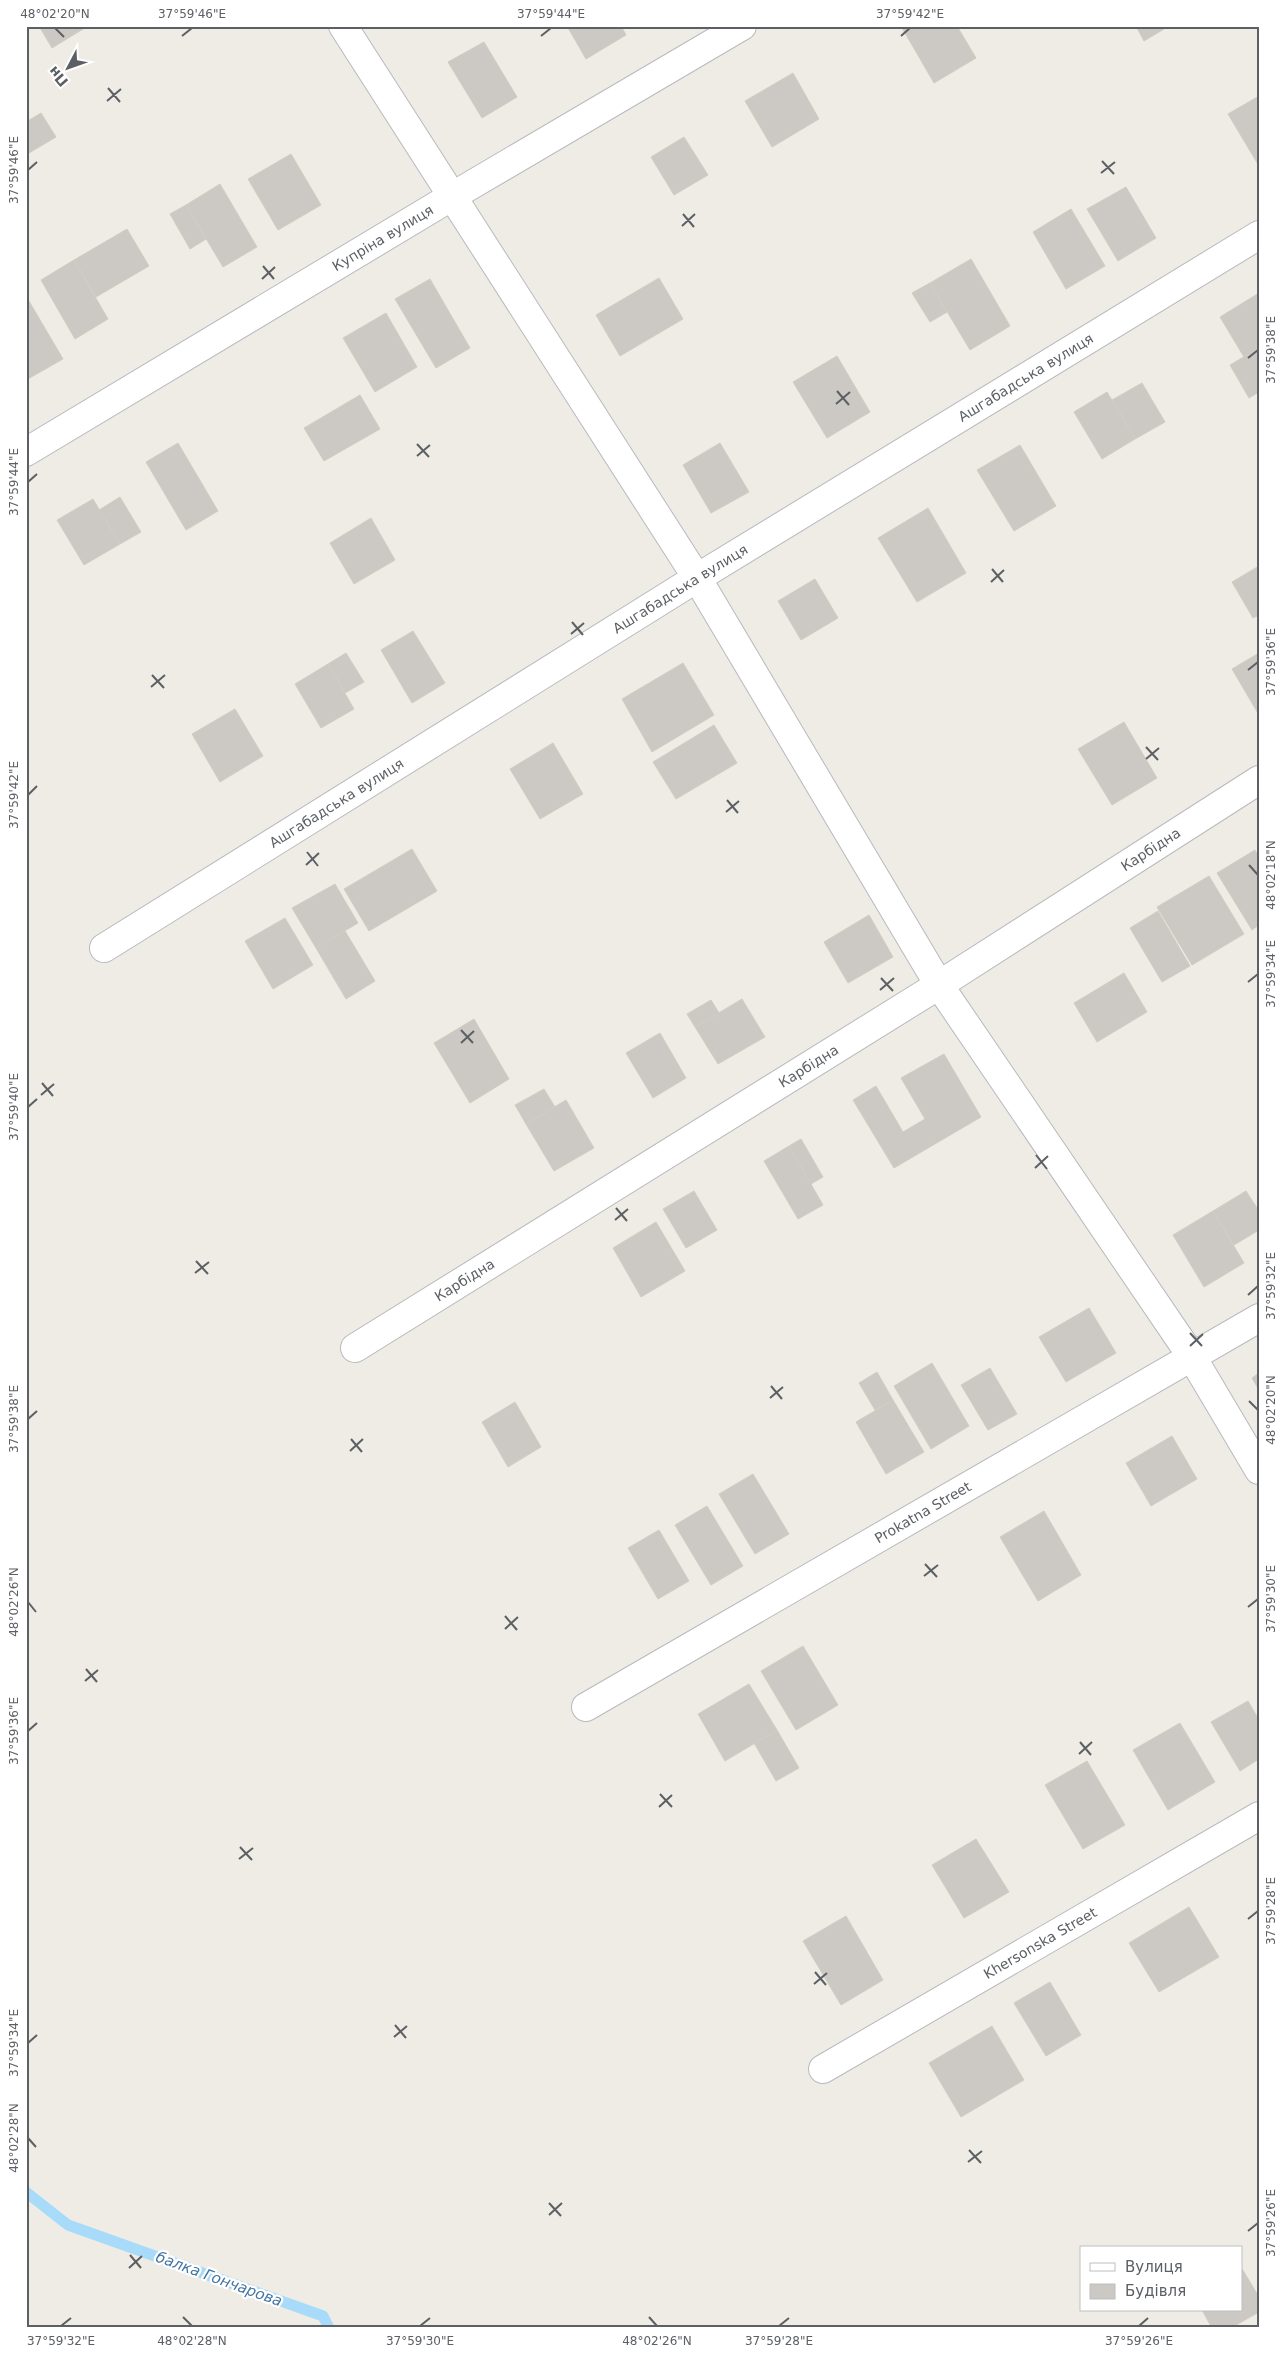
<svg xmlns="http://www.w3.org/2000/svg" width="1285" height="2354" font-family="'DejaVu Sans',sans-serif">
<style>
.lines{fill:none;stroke-linecap:round;stroke-linejoin:round}
.stream{stroke:#a8dafa;stroke-width:11}
.building{fill:#ccc8c4;stroke:#d2cdc3}
.street-casing{stroke:#b7babe;stroke-width:30}
.street{stroke:#fff;stroke-width:28}
.ticks{fill:none;stroke:#5c6064;stroke-width:2}
.labels{text-anchor:middle;stroke-width:4.5;stroke-linejoin:round;paint-order:stroke}
.street-label{font-size:14px;fill:#5c6064;stroke:#fff}
.water-label{font-size:15px;font-style:italic;fill:#4375a3;stroke:#fff}
.neatline{fill:none;stroke:#5c6064;stroke-width:2}
.ticks-label{font-size:12px;text-anchor:middle;fill:#5c6064}
</style>
<rect width="100%" height="100%" fill="#eeece4"/>
<g class="lines">
<path class="stream" d="M 26,2192 L 68,2225 L 323,2316 L 329,2328"/>
</g>
<path class="building" d="M 39,26 L 88,26 L 52,48 Z
M 567,26 L 621,26 L 626,35 L 586,59 Z
M 901,26 L 957,26 L 976,58 L 934,83 Z
M 1136,26 L 1169,26 L 1144,41 Z
M 484,42 L 517,97 L 482,118 L 448,62 Z
M 793,73 L 819,119 L 772,147 L 745,101 Z
M 1259,96 L 1259,166 L 1228,114 Z
M 41,113 L 56,137 L 29,153 L 26,148 L 26,122 Z
M 684,137 L 708,175 L 674,195 L 651,157 Z
M 291,154 L 321,205 L 278,230 L 248,179 Z
M 220,184 L 257,247 L 223,267 L 186,205 Z
M 1126,187 L 1156,238 L 1118,261 L 1087,209 Z
M 186,205 L 206,239 L 190,249 L 170,214 Z
M 1071,209 L 1105,266 L 1066,289 L 1033,232 Z
M 127,229 L 149,266 L 96,297 L 74,260 Z
M 971,259 L 1010,326 L 970,350 L 930,283 Z
M 74,260 L 108,319 L 75,339 L 41,280 Z
M 659,278 L 683,319 L 620,356 L 596,315 Z
M 430,279 L 470,348 L 436,368 L 395,299 Z
M 930,283 L 947,312 L 930,322 L 912,293 Z
M 1259,293 L 1259,348 L 1244,357 L 1220,317 Z
M 26,296 L 63,359 L 26,380 Z
M 386,313 L 417,367 L 375,392 L 343,338 Z
M 1259,348 L 1259,392 L 1249,398 L 1230,365 Z
M 837,356 L 870,412 L 827,438 L 793,382 Z
M 1142,383 L 1165,422 L 1135,439 L 1112,400 Z
M 1107,392 L 1135,439 L 1102,459 L 1074,412 Z
M 360,395 L 380,429 L 324,461 L 304,428 Z
M 178,443 L 218,511 L 186,530 L 146,462 Z
M 720,443 L 749,492 L 711,513 L 683,465 Z
M 1020,445 L 1056,506 L 1014,531 L 977,470 Z
M 120,497 L 141,532 L 120,544 L 99,510 Z
M 93,499 L 120,544 L 84,565 L 57,520 Z
M 928,508 L 966,573 L 917,602 L 878,538 Z
M 371,518 L 395,560 L 354,584 L 330,543 Z
M 1259,566 L 1259,615 L 1253,618 L 1232,582 Z
M 815,579 L 838,618 L 801,640 L 778,601 Z
M 413,631 L 445,683 L 412,703 L 381,650 Z
M 346,653 L 364,682 L 345,693 L 328,664 Z
M 1259,653 L 1259,715 L 1232,669 Z
M 683,663 L 714,715 L 652,752 L 622,699 Z
M 328,664 L 354,709 L 321,728 L 295,684 Z
M 235,709 L 263,756 L 220,782 L 192,734 Z
M 1124,722 L 1157,778 L 1112,805 L 1078,749 Z
M 714,725 L 737,763 L 676,799 L 653,762 Z
M 553,743 L 583,794 L 540,819 L 510,769 Z
M 412,849 L 437,891 L 369,931 L 344,889 Z
M 1255,850 L 1259,857 L 1259,925 L 1252,930 L 1217,873 Z
M 1209,876 L 1244,934 L 1192,965 L 1157,907 Z
M 335,884 L 358,923 L 316,948 L 292,908 Z
M 1158,911 L 1190,966 L 1162,982 L 1130,928 Z
M 869,915 L 893,957 L 848,983 L 824,942 Z
M 285,918 L 313,965 L 273,989 L 245,941 Z
M 345,931 L 375,981 L 346,999 L 316,948 Z
M 1124,973 L 1147,1012 L 1097,1042 L 1074,1003 Z
M 742,999 L 765,1037 L 718,1064 L 695,1027 Z
M 711,1000 L 719,1013 L 695,1027 L 687,1014 Z
M 474,1019 L 509,1079 L 470,1103 L 434,1043 Z
M 660,1033 L 686,1078 L 653,1098 L 626,1053 Z
M 944,1054 L 981,1117 L 894,1168 L 853,1100 L 876,1086 L 903,1132 L 925,1119 L 901,1078 Z
M 544,1089 L 555,1107 L 526,1124 L 515,1105 Z
M 566,1100 L 594,1148 L 554,1171 L 526,1124 Z
M 801,1139 L 823,1177 L 811,1184 L 789,1146 Z
M 789,1146 L 823,1205 L 798,1219 L 764,1161 Z
M 694,1191 L 717,1230 L 686,1248 L 663,1209 Z
M 1246,1191 L 1259,1211 L 1259,1230 L 1234,1245 L 1213,1211 Z
M 1213,1211 L 1244,1263 L 1204,1287 L 1173,1235 Z
M 656,1222 L 685,1271 L 641,1297 L 613,1248 Z
M 1089,1308 L 1116,1353 L 1066,1382 L 1039,1337 Z
M 932,1363 L 969,1426 L 931,1449 L 894,1386 Z
M 990,1368 L 1017,1414 L 988,1430 L 961,1385 Z
M 877,1372 L 893,1400 L 875,1410 L 859,1383 Z
M 1259,1373 L 1259,1390 L 1252,1378 Z
M 893,1400 L 924,1452 L 886,1474 L 856,1422 Z
M 515,1402 L 541,1447 L 508,1467 L 482,1422 Z
M 1172,1436 L 1197,1479 L 1151,1506 L 1126,1463 Z
M 753,1474 L 789,1534 L 755,1554 L 719,1494 Z
M 707,1506 L 743,1566 L 711,1585 L 675,1525 Z
M 1044,1511 L 1081,1575 L 1038,1601 L 1000,1537 Z
M 659,1530 L 689,1581 L 658,1599 L 628,1548 Z
M 803,1646 L 838,1705 L 796,1730 L 761,1671 Z
M 749,1684 L 777,1730 L 725,1761 L 698,1714 Z
M 1248,1701 L 1259,1720 L 1259,1759 L 1240,1771 L 1211,1722 Z
M 1180,1723 L 1215,1782 L 1168,1810 L 1133,1750 Z
M 777,1730 L 799,1768 L 776,1781 L 754,1743 Z
M 1087,1761 L 1125,1825 L 1083,1849 L 1045,1785 Z
M 976,1839 L 1009,1892 L 964,1918 L 932,1865 Z
M 1189,1907 L 1219,1957 L 1159,1992 L 1129,1943 Z
M 846,1916 L 883,1980 L 841,2005 L 803,1941 Z
M 1050,1982 L 1081,2035 L 1046,2056 L 1014,2003 Z
M 992,2026 L 1024,2080 L 961,2117 L 929,2063 Z
M 1241,2267 L 1259,2297 L 1259,2312 L 1231,2328 L 1212,2328 L 1202,2310 L 1241,2310 Z"/>
<g class="lines">
<g class="street-casing">
<g id="street">
<path d="M 343,26 L 697,578 L 939,985 L 1192,1357 L 1259,1470"/>
<path id="s1" d="M 26,452 L 451,197 L 742,26"/>
<path id="s2" d="M 104,948 L 697,578 L 1259,235"/>
<path id="s3" d="M 355,1348 L 939,985 L 1259,780"/>
<path id="s4" d="M 586,1707 L 1259,1318"/>
<path id="s5" d="M 823,2069 L 1259,1816"/>
</g>
</g>
<use href="#street" class="street"/>
</g>
<path class="ticks" d="M 55,28 L 64,37M 182,36 L 192,28M 541,36 L 551,28M 901,36 L 910,28M 108,88 L 120,102M 107,101 L 121,89M 1102,161 L 1114,174M 28,170 L 37,162M 1101,173 L 1115,162M 683,214 L 694,227M 682,226 L 695,214M 263,266 L 274,279M 262,279 L 275,267M 1248,358 L 1258,350M 837,391 L 849,405M 836,404 L 850,392M 417,444 L 429,457M 417,456 L 430,445M 28,482 L 37,474M 992,569 L 1003,582M 991,582 L 1004,570M 572,622 L 583,635M 571,634 L 584,623M 1248,670 L 1258,662M 152,675 L 164,688M 151,687 L 165,675M 1146,747 L 1158,760M 1146,759 L 1159,748M 28,795 L 37,786M 727,800 L 738,813M 726,812 L 739,801M 307,852 L 318,866M 306,865 L 319,853M 1249,865 L 1258,875M 881,978 L 893,991M 1248,982 L 1258,974M 880,990 L 894,978M 461,1030 L 473,1043M 461,1043 L 474,1031M 42,1083 L 53,1096M 41,1095 L 54,1084M 28,1107 L 37,1099M 1036,1155 L 1047,1169M 1035,1168 L 1048,1156M 616,1208 L 627,1221M 615,1220 L 628,1209M 196,1261 L 208,1274M 195,1273 L 209,1262M 1248,1295 L 1258,1286M 1190,1333 L 1202,1346M 1190,1346 L 1203,1334M 771,1386 L 782,1399M 770,1398 L 783,1387M 1249,1401 L 1258,1410M 28,1419 L 37,1411M 351,1439 L 362,1452M 350,1451 L 363,1439M 925,1564 L 937,1577M 924,1576 L 938,1565M 28,1602 L 36,1612M 1248,1607 L 1258,1599M 505,1616 L 517,1630M 505,1629 L 518,1617M 86,1669 L 97,1682M 85,1681 L 98,1670M 28,1731 L 37,1723M 1080,1742 L 1091,1755M 1079,1754 L 1092,1742M 660,1794 L 672,1807M 659,1807 L 672,1795M 240,1847 L 252,1860M 239,1859 L 253,1848M 1248,1919 L 1258,1911M 815,1972 L 826,1985M 814,1984 L 827,1973M 395,2025 L 406,2038M 394,2037 L 407,2026M 28,2043 L 37,2035M 28,2138 L 36,2147M 969,2150 L 981,2163M 968,2162 L 982,2151M 549,2203 L 561,2216M 549,2215 L 562,2203M 1248,2231 L 1258,2223M 130,2255 L 141,2268M 129,2268 L 142,2256M 183,2317 L 192,2326M 649,2317 L 657,2326M 61,2326 L 71,2318M 420,2326 L 430,2318M 779,2326 L 789,2318M 1139,2326 L 1148,2318"/>
<g class="labels">
<g class="street-label">
<text dy="5" stroke="none"><textPath href="#s1" startOffset="416">Купріна вулиця</textPath></text>
<text dy="5" stroke="none"><textPath href="#s2" startOffset="1084">Ашгабадська вулиця</textPath></text>
<text dy="5" stroke="none"><textPath href="#s2" startOffset="679">Ашгабадська вулиця</textPath></text>
<text dy="5" stroke="none"><textPath href="#s2" startOffset="274">Ашгабадська вулиця</textPath></text>
<text dy="5" stroke="none"><textPath href="#s3" startOffset="939">Карбідна</textPath></text>
<text dy="5" stroke="none"><textPath href="#s3" startOffset="534">Карбідна</textPath></text>
<text dy="5" stroke="none"><textPath href="#s3" startOffset="129">Карбідна</textPath></text>
<text dy="5" stroke="none"><textPath href="#s4" startOffset="389">Prokatna Street</textPath></text>
<text dy="5" stroke="none"><textPath href="#s5" startOffset="251">Khersonska Street</textPath></text>
</g>
<g class="water-label">
<text transform="translate(219 2279) rotate(20)" y="5">балка Гончарова</text>
</g>
</g>
<rect width="1285" height="2354" fill="none" stroke="#ffffff" stroke-width="55"/>
<rect x="1080" y="2246" width="162" height="65" fill="#ffffff" stroke="#bebfc1"/>
<rect x="1090" y="2263" width="25" height="8" fill="#ffffff" stroke="#bebfc1"/>
<text x="1125" y="2272" font-size="15" fill="#5c6064">Вулиця</text>
<rect x="1090" y="2284" width="25" height="15" fill="#ccc8c4" stroke="#bebfc1"/>
<text x="1125" y="2296" font-size="15" fill="#5c6064">Будівля</text>
<g transform="translate(68 68) rotate(229)" stroke="#ffffff" stroke-width="4" paint-order="stroke">
<path d="M0-4L9 19L0 12L-9 19Z" fill="#5c6064"/>
<text y="-8" font-size="14" font-weight="bold" text-anchor="middle" fill="#5c6064">Пн</text>
</g>
<rect x="28" y="28" width="1230" height="2298" class="neatline"/>
<g class="ticks-label">
<text x="55" y="18">48°02'20"N</text>
<text x="192" y="18">37°59'46"E</text>
<text x="551" y="18">37°59'44"E</text>
<text x="910" y="18">37°59'42"E</text>
<text transform="translate(14 170) rotate(-90)" y="4">37°59'46"E</text>
<text transform="translate(1271 350) rotate(-90)" y="4">37°59'38"E</text>
<text transform="translate(14 482) rotate(-90)" y="4">37°59'44"E</text>
<text transform="translate(1271 662) rotate(-90)" y="4">37°59'36"E</text>
<text transform="translate(14 795) rotate(-90)" y="4">37°59'42"E</text>
<text transform="translate(1271 875) rotate(-90)" y="4">48°02'18"N</text>
<text transform="translate(1271 974) rotate(-90)" y="4">37°59'34"E</text>
<text transform="translate(14 1107) rotate(-90)" y="4">37°59'40"E</text>
<text transform="translate(1271 1286) rotate(-90)" y="4">37°59'32"E</text>
<text transform="translate(1271 1410) rotate(-90)" y="4">48°02'20"N</text>
<text transform="translate(14 1419) rotate(-90)" y="4">37°59'38"E</text>
<text transform="translate(1271 1599) rotate(-90)" y="4">37°59'30"E</text>
<text transform="translate(14 1602) rotate(-90)" y="4">48°02'26"N</text>
<text transform="translate(14 1731) rotate(-90)" y="4">37°59'36"E</text>
<text transform="translate(1271 1911) rotate(-90)" y="4">37°59'28"E</text>
<text transform="translate(14 2043) rotate(-90)" y="4">37°59'34"E</text>
<text transform="translate(14 2138) rotate(-90)" y="4">48°02'28"N</text>
<text transform="translate(1271 2223) rotate(-90)" y="4">37°59'26"E</text>
<text x="61" y="2345">37°59'32"E</text>
<text x="192" y="2345">48°02'28"N</text>
<text x="420" y="2345">37°59'30"E</text>
<text x="657" y="2345">48°02'26"N</text>
<text x="779" y="2345">37°59'28"E</text>
<text x="1139" y="2345">37°59'26"E</text>
</g>
</svg>
